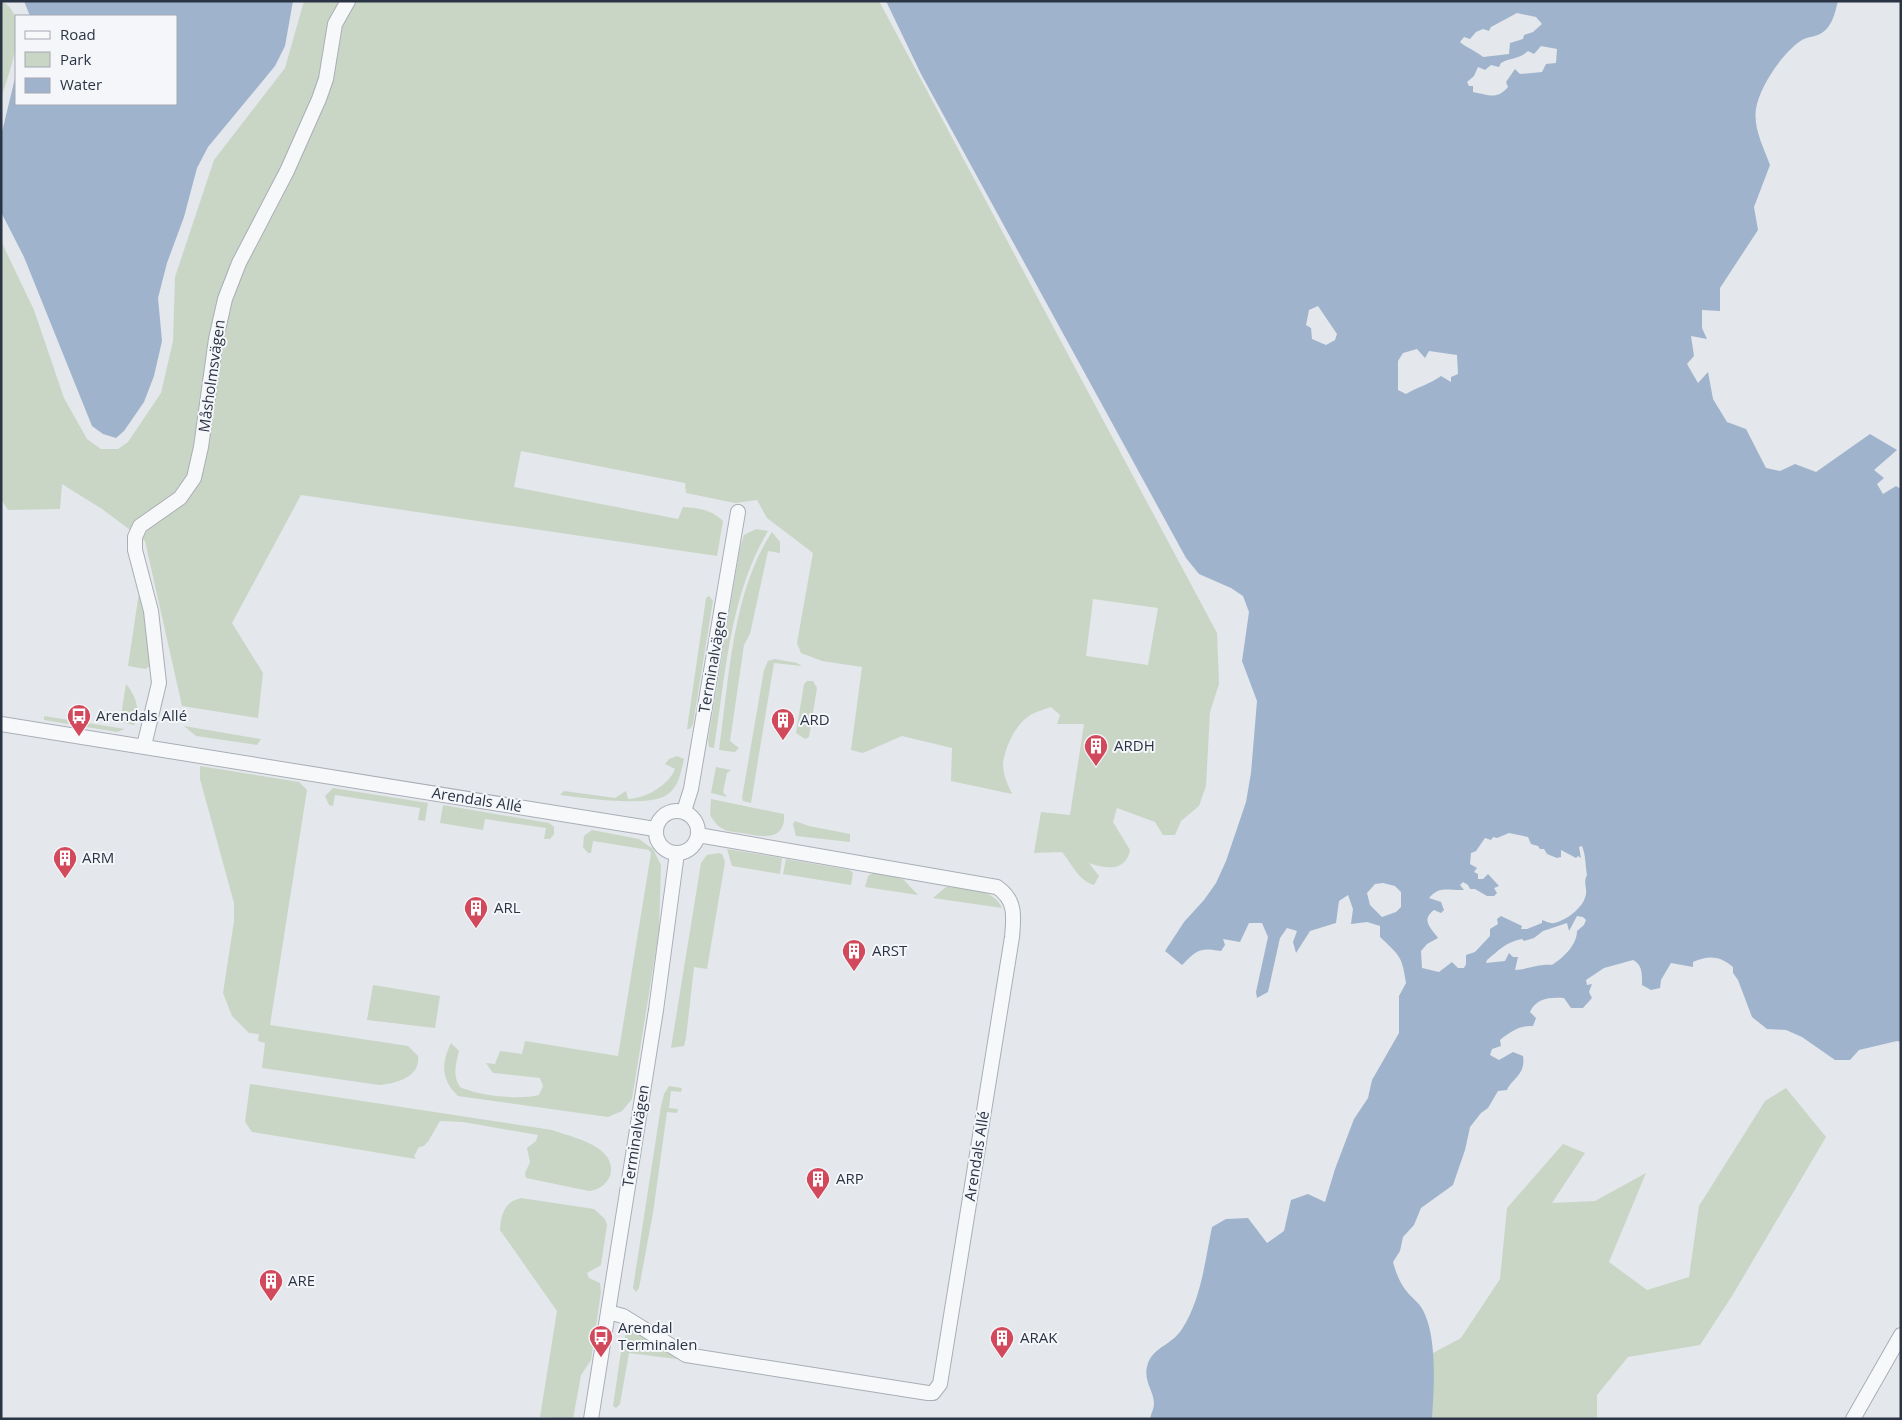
<svg xmlns="http://www.w3.org/2000/svg" width="1902" height="1420" font-family="'Open Sans',sans-serif">
<style>
.green{fill:#c9d6c5;fill-rule:evenodd}
.water{fill:#9fb4cc;fill-rule:evenodd}
.lines{fill:none;stroke-linecap:round;stroke-linejoin:round}
.street-casing{stroke:#a9aeb7;stroke-width:16}
.street{stroke:#f7f8fa;stroke-width:14}
.labels{text-anchor:middle;stroke-width:4;stroke-linejoin:round;paint-order:stroke}
.street-label{font-size:15px;fill:#2b3445;stroke:#f4f6f9}
.poi-label{font-size:15px;fill:#2b3445;stroke:#f4f6f9;text-anchor:start}
</style>
<rect width="100%" height="100%" fill="#e4e7ec"/>
<path class="green" d="M 2,1 C 33,19 8,73 1,99 Z
M 304,1 L 879,1 L 1217,633 L 1219,684 L 1210,712 L 1206,786 L 1199,806 L 1181,821 L 1175,835 L 1163,835 L 1155,822 L 1117,808 L 1113,822 L 1130,850 C 1126,872 1106,869 1089,863 L 1099,876 L 1094,885 C 1078,880 1072,864 1062,852 L 1034,853 L 1041,812 L 1070,815 L 1084,724 L 1057,724 L 1060,715 L 1051,707 C 1045,709 1038,711 1032,714 C 1016,723 1005,746 1003,764 C 1003,775 1008,785 1012,794 L 951,781 L 952,748 L 902,736 L 863,753 L 851,750 L 862,667 L 822,661 L 801,653 L 797,643 L 813,553 L 767,518 L 757,500 L 735,503 L 686,493 L 685,483 L 521,451 L 514,487 L 678,519 L 683,507 C 699,508 712,510 723,521 L 717,556 L 301,495 L 232,623 L 263,673 L 258,718 L 182,706 L 145,541 L 102,509 L 62,484 L 60,509 L 8,510 L 1,499 L 1,241 L 34,310 L 64,398 L 87,439 L 101,449 L 118,449 L 128,442 L 161,393 L 173,341 L 175,277 L 214,160 L 285,68 ZM 1093,599 L 1158,608 L 1148,665 L 1086,656 Z
M 756,529 L 768,531 C 729,597 726,674 714,748 L 709,747 L 708,740 L 740,548 L 744,535 Z
M 772,532 L 780,542 L 780,553 L 768,551 L 750,634 L 744,645 L 730,741 L 739,748 L 735,752 L 719,750 C 729,680 732,592 772,532 Z
M 140,586 L 152,665 L 145,669 L 128,666 Z
M 709,596 L 713,601 L 693,724 L 690,729 L 687,729 L 706,598 Z
M 775,659 L 797,663 L 802,666 L 774,663 L 751,803 L 743,801 L 742,798 L 764,670 L 768,661 Z
M 807,681 L 813,681 L 817,688 L 809,737 L 805,739 L 796,733 L 804,684 Z
M 126,684 C 136,696 141,710 134,725 L 120,722 Z
M 44,716 L 125,729 L 117,732 L 44,720 Z
M 184,726 L 260,739 L 261,739 L 257,745 L 196,736 Z
M 677,756 L 684,759 C 681,772 679,786 668,794 C 651,808 583,798 560,795 L 564,791 L 615,798 L 626,791 L 628,799 C 645,799 669,785 675,769 L 665,764 L 669,759 Z
M 200,766 L 299,782 L 307,790 L 270,1025 L 408,1046 L 418,1056 C 421,1077 395,1084 379,1085 L 262,1068 L 265,1043 L 258,1041 L 259,1034 L 249,1033 L 232,1016 L 223,993 L 234,921 L 234,903 L 200,779 Z
M 716,767 L 731,770 L 727,773 L 723,792 L 727,797 L 711,793 Z
M 333,788 L 428,803 L 425,821 L 418,820 L 420,808 L 335,795 L 333,806 L 329,805 L 325,796 Z
M 711,799 L 784,814 C 786,842 761,837 742,833 C 736,832 728,832 723,829 C 717,826 713,820 710,815 Z
M 443,805 L 549,823 L 554,827 L 554,834 L 550,839 L 544,839 L 546,828 L 485,819 L 483,830 L 440,823 Z
M 795,821 L 809,826 L 850,834 L 850,842 L 796,836 L 793,824 Z
M 592,830 L 639,839 L 653,849 L 661,865 L 659,931 L 632,1099 L 622,1111 L 608,1117 L 458,1096 C 441,1080 441,1063 451,1043 L 459,1051 C 456,1064 452,1075 460,1087 C 479,1096 519,1100 539,1095 L 543,1086 L 540,1078 L 493,1073 L 486,1063 L 495,1064 L 500,1051 L 522,1054 L 525,1041 L 618,1056 L 651,853 L 649,850 L 593,841 L 591,853 L 588,853 L 583,847 L 584,836 Z
M 727,849 L 782,858 L 780,874 L 732,866 Z
M 719,853 L 722,854 L 725,862 L 707,969 L 694,967 L 686,1038 L 684,1046 L 671,1048 L 701,863 L 707,855 Z
M 786,859 L 850,870 L 853,873 L 851,885 L 783,874 Z
M 874,872 L 903,879 L 918,895 L 865,887 L 868,876 Z
M 954,886 C 972,889 994,890 1002,908 L 933,898 L 946,887 Z
M 373,985 L 440,996 L 435,1028 L 367,1020 Z
M 250,1084 L 552,1130 C 571,1137 619,1146 610,1176 C 606,1185 598,1190 589,1191 L 526,1178 L 525,1173 L 530,1162 L 527,1148 L 536,1141 L 538,1135 L 463,1122 L 440,1121 L 429,1140 L 424,1146 L 419,1147 L 414,1156 L 416,1159 L 252,1132 L 245,1122 Z
M 669,1086 L 682,1088 L 681,1092 L 671,1091 L 669,1108 L 678,1109 L 677,1113 L 667,1112 L 653,1213 L 639,1288 L 636,1292 L 633,1288 L 661,1106 L 664,1094 Z
M 1786,1088 L 1826,1137 L 1732,1296 L 1700,1345 L 1628,1357 L 1597,1395 L 1597,1419 L 1432,1419 L 1433,1353 L 1461,1338 L 1500,1279 L 1507,1208 L 1563,1144 L 1585,1153 L 1552,1203 L 1595,1201 L 1646,1173 L 1609,1262 L 1647,1290 L 1689,1277 L 1699,1206 L 1765,1101 Z
M 521,1198 L 594,1209 L 605,1219 L 607,1225 L 601,1265 L 587,1273 L 589,1278 L 600,1283 L 601,1292 L 591,1360 L 581,1375 L 573,1419 L 540,1417 L 557,1311 L 500,1230 C 501,1215 504,1202 521,1198 Z
M 628,1328 L 684,1360 L 629,1353 L 620,1404 L 616,1408 L 613,1406 L 622,1345 Z"/>
<path class="water" d="M 24,1 L 293,1 L 285,46 L 275,66 L 208,147 L 197,168 L 184,217 L 167,263 L 158,298 L 162,341 L 154,376 L 144,402 L 124,431 L 116,438 L 103,434 L 92,426 L 24,257 L 1,212 L 1,136 L 16,74 L 16,104 L 176,104 L 176,16 L 30,16 Z
M 886,1 L 1838,1 C 1835,13 1832,28 1820,34 C 1814,37 1807,37 1802,40 C 1783,52 1759,87 1756,109 C 1753,128 1764,148 1770,165 L 1754,207 L 1758,230 L 1720,288 L 1720,311 L 1702,310 L 1702,328 L 1707,339 L 1691,336 L 1694,356 L 1687,364 L 1698,383 L 1708,372 L 1713,399 L 1727,422 L 1746,429 L 1766,468 L 1780,471 L 1795,464 L 1816,472 L 1870,434 L 1897,450 L 1874,470 L 1884,478 L 1877,484 L 1883,494 L 1896,486 L 1901,489 L 1901,1042 L 1897,1041 L 1859,1050 L 1850,1060 L 1835,1060 L 1802,1037 L 1786,1030 L 1767,1029 L 1752,1017 L 1738,980 L 1733,973 L 1733,967 C 1720,956 1709,955 1693,962 L 1693,967 L 1671,963 L 1661,980 L 1660,988 L 1651,990 L 1642,985 C 1642,975 1643,965 1633,960 L 1604,968 L 1586,980 L 1587,985 L 1592,984 L 1589,992 L 1592,998 L 1583,1008 L 1571,1008 L 1564,998 C 1550,997 1536,998 1530,1012 L 1536,1018 L 1533,1026 C 1520,1025 1510,1032 1500,1040 L 1501,1046 L 1492,1049 L 1490,1055 L 1499,1060 L 1513,1052 L 1523,1056 C 1526,1075 1512,1078 1507,1090 L 1498,1091 L 1488,1108 L 1481,1113 L 1470,1127 L 1465,1150 L 1453,1185 L 1421,1208 L 1414,1225 L 1403,1237 L 1400,1251 L 1393,1262 C 1396,1273 1400,1284 1408,1293 C 1412,1298 1418,1302 1421,1307 C 1438,1333 1434,1389 1432,1419 L 1150,1419 C 1151,1414 1154,1408 1154,1404 C 1154,1390 1142,1381 1148,1363 C 1154,1347 1173,1344 1182,1329 C 1201,1300 1205,1261 1212,1227 L 1226,1219 L 1248,1218 L 1267,1243 L 1284,1231 L 1291,1200 L 1308,1194 L 1325,1202 L 1335,1169 L 1354,1119 L 1368,1098 L 1372,1080 L 1399,1033 L 1399,996 L 1406,983 C 1402,956 1400,956 1380,937 L 1380,926 L 1367,922 L 1351,924 L 1353,909 L 1348,895 L 1339,901 L 1336,923 L 1310,931 L 1296,953 L 1293,942 L 1297,931 L 1287,928 L 1280,938 L 1268,992 L 1257,998 L 1256,992 L 1268,937 L 1262,923 L 1249,923 L 1240,942 L 1223,939 L 1225,945 L 1221,951 C 1199,947 1197,950 1182,965 L 1165,951 L 1184,922 L 1204,900 L 1216,883 L 1226,861 L 1246,802 L 1251,773 L 1257,701 L 1242,661 L 1249,612 L 1243,596 L 1231,588 L 1199,574 L 1186,558 L 921,74 ZM 1517,13 L 1536,17 L 1542,24 L 1533,32 L 1524,35 L 1523,39 L 1510,43 L 1509,54 L 1483,57 C 1476,51 1464,46 1460,42 L 1464,37 L 1470,39 L 1476,32 L 1483,29 L 1489,31 L 1491,27 ZM 1541,46 L 1557,49 L 1556,63 L 1546,64 L 1542,72 L 1520,74 L 1515,69 L 1506,82 L 1508,87 C 1497,100 1489,95 1473,92 L 1473,86 L 1469,86 L 1467,82 L 1474,76 L 1478,67 L 1485,70 L 1491,65 L 1499,67 L 1501,63 C 1511,57 1518,60 1528,51 L 1534,54 ZM 1318,306 L 1337,334 L 1335,340 L 1326,345 L 1312,339 L 1311,328 L 1306,325 L 1309,310 ZM 1417,349 L 1425,358 L 1429,351 L 1457,355 L 1458,374 L 1451,377 L 1451,382 L 1441,376 C 1430,384 1418,387 1406,394 L 1398,390 L 1398,361 L 1403,353 ZM 1509,833 L 1528,837 L 1531,844 L 1538,846 L 1540,849 L 1544,849 L 1547,854 L 1557,858 L 1561,857 L 1561,850 L 1576,858 L 1578,856 L 1581,858 L 1579,847 L 1582,846 C 1586,856 1585,864 1587,875 C 1583,882 1587,887 1586,894 C 1584,908 1565,921 1554,923 C 1551,924 1545,921 1542,920 L 1542,923 L 1527,929 L 1521,929 L 1522,926 L 1501,916 L 1497,919 L 1498,924 L 1490,929 L 1490,936 L 1475,952 L 1466,955 L 1466,964 L 1464,968 L 1458,968 L 1452,962 L 1439,972 L 1422,968 L 1421,951 L 1427,944 L 1438,938 C 1430,927 1421,920 1434,910 L 1441,913 L 1444,910 L 1441,902 L 1429,898 C 1439,885 1451,891 1464,890 L 1460,885 L 1463,882 L 1468,885 L 1470,889 L 1475,889 L 1487,896 L 1494,896 L 1497,893 L 1494,888 L 1499,886 L 1488,874 L 1483,879 L 1478,879 L 1478,874 L 1474,872 L 1477,868 L 1470,864 L 1471,853 L 1476,851 L 1485,838 L 1491,840 L 1493,837 L 1497,838 ZM 1383,883 L 1395,886 L 1401,892 L 1401,907 L 1396,912 L 1382,917 L 1370,905 L 1367,893 L 1375,884 ZM 1577,916 L 1583,917 L 1586,920 L 1584,925 L 1577,931 C 1577,945 1563,958 1552,965 C 1537,964 1530,969 1515,970 L 1518,957 L 1513,957 L 1509,953 L 1505,961 L 1486,963 L 1487,960 C 1501,949 1504,943 1522,939 L 1524,941 L 1534,938 L 1543,931 L 1567,923 L 1569,931 Z"/>
<g class="lines">
<g class="street-casing">
<path id="street" d="M 1,724 L 655,829
M 144,746 L 159,683 L 151,611 L 135,550 L 135,537 L 140,526 L 180,498 L 194,478 L 201,447 L 216,339 L 225,299 L 239,263 L 287,171 L 319,99 L 326,79 L 335,24 L 348,1
M656 832a21 21 0 1 1 42 0a21 21 0 1 1-42 0Z
M 684,811 L 691,789 L 738,512
M 608,1312 L 623,1316 L 686,1355 L 928,1393 L 933,1393 L 940,1384 L 1012,937 C 1014,916 1016,900 997,887 L 698,835
M 591,1419 L 656,1010 L 677,853
M 1853,1419 L 1901,1335"/>
</g>
<use href="#street" class="street"/>
</g>
<defs>
<g id="bus-pin" transform="scale(1.25)"><path d="M0 17L-7.5 6A9.5 9.5 0 1 1 7.5 6Z" fill="#d1495b" stroke="#f4f6f9"/><path d="M-5-6H5V4H4V6H2V4H-2V6H-4V4H-5ZM-3.5-4V0h7V-4ZM-3.5 1.2v1.5H-2V1.2ZM2 1.2v1.5H3.5V1.2Z" fill="#fff"/></g>
<g id="building-pin" transform="scale(1.25)"><path d="M0 17L-7.5 6A9.5 9.5 0 1 1 7.5 6Z" fill="#d1495b" stroke="#f4f6f9"/><path d="M-4-6H4V6H1V3H-1V6H-4ZM-2.5-4.3h1.7v1.8h-1.7ZM.8-4.3h1.7v1.8H.8ZM-2.5-1h1.7V.8h-1.7ZM.8-1h1.7V.8H.8Z" fill="#fff"/></g>
</defs>
<g fill-rule="evenodd">
<use href="#bus-pin" x="79" y="716"/>
<use href="#building-pin" x="783" y="720"/>
<use href="#building-pin" x="1096" y="746"/>
<use href="#building-pin" x="65" y="858"/>
<use href="#building-pin" x="476" y="908"/>
<use href="#building-pin" x="854" y="951"/>
<use href="#building-pin" x="818" y="1179"/>
<use href="#building-pin" x="271" y="1281"/>
<use href="#bus-pin" x="601" y="1337"/>
<use href="#building-pin" x="1002" y="1338"/>
</g>
<g class="labels">
<g class="street-label">
<text transform="translate(212 376) rotate(-82)" y="5">Måsholmsvägen</text>
<text transform="translate(713 662) rotate(-80)" y="5">Terminalvägen</text>
<text transform="translate(477 800) rotate(9)" y="5">Arendals Allé</text>
<text transform="translate(636 1136) rotate(-81)" y="5">Terminalvägen</text>
<text transform="translate(977 1156) rotate(-81)" y="5">Arendals Allé</text>
</g>
<g class="poi-label">
<text x="96" y="721">Arendals Allé</text>
<text x="800" y="725">ARD</text>
<text x="1114" y="751">ARDH</text>
<text x="82" y="863">ARM</text>
<text x="494" y="913">ARL</text>
<text x="872" y="956">ARST</text>
<text x="836" y="1184">ARP</text>
<text x="288" y="1286">ARE</text>
<text x="618" y="1333">Arendal<tspan x="618" dy="17">Terminalen</tspan></text>
<text x="1020" y="1343">ARAK</text>
</g>
</g>
<rect width="1902" height="1420" fill="none" stroke="#2b3445" stroke-width="5"/>
<rect x="15" y="15" width="162" height="90" fill="#f4f6f9" stroke="#a4a8b1"/>
<rect x="25" y="31" width="25" height="8" fill="#f7f8fa" stroke="#a4a8b1"/>
<text x="60" y="40" font-size="15" fill="#2b3445">Road</text>
<rect x="25" y="52" width="25" height="15" fill="#c9d6c5" stroke="#a4a8b1"/>
<text x="60" y="65" font-size="15" fill="#2b3445">Park</text>
<rect x="25" y="78" width="25" height="15" fill="#9fb4cc" stroke="#a4a8b1"/>
<text x="60" y="90" font-size="15" fill="#2b3445">Water</text>
</svg>
